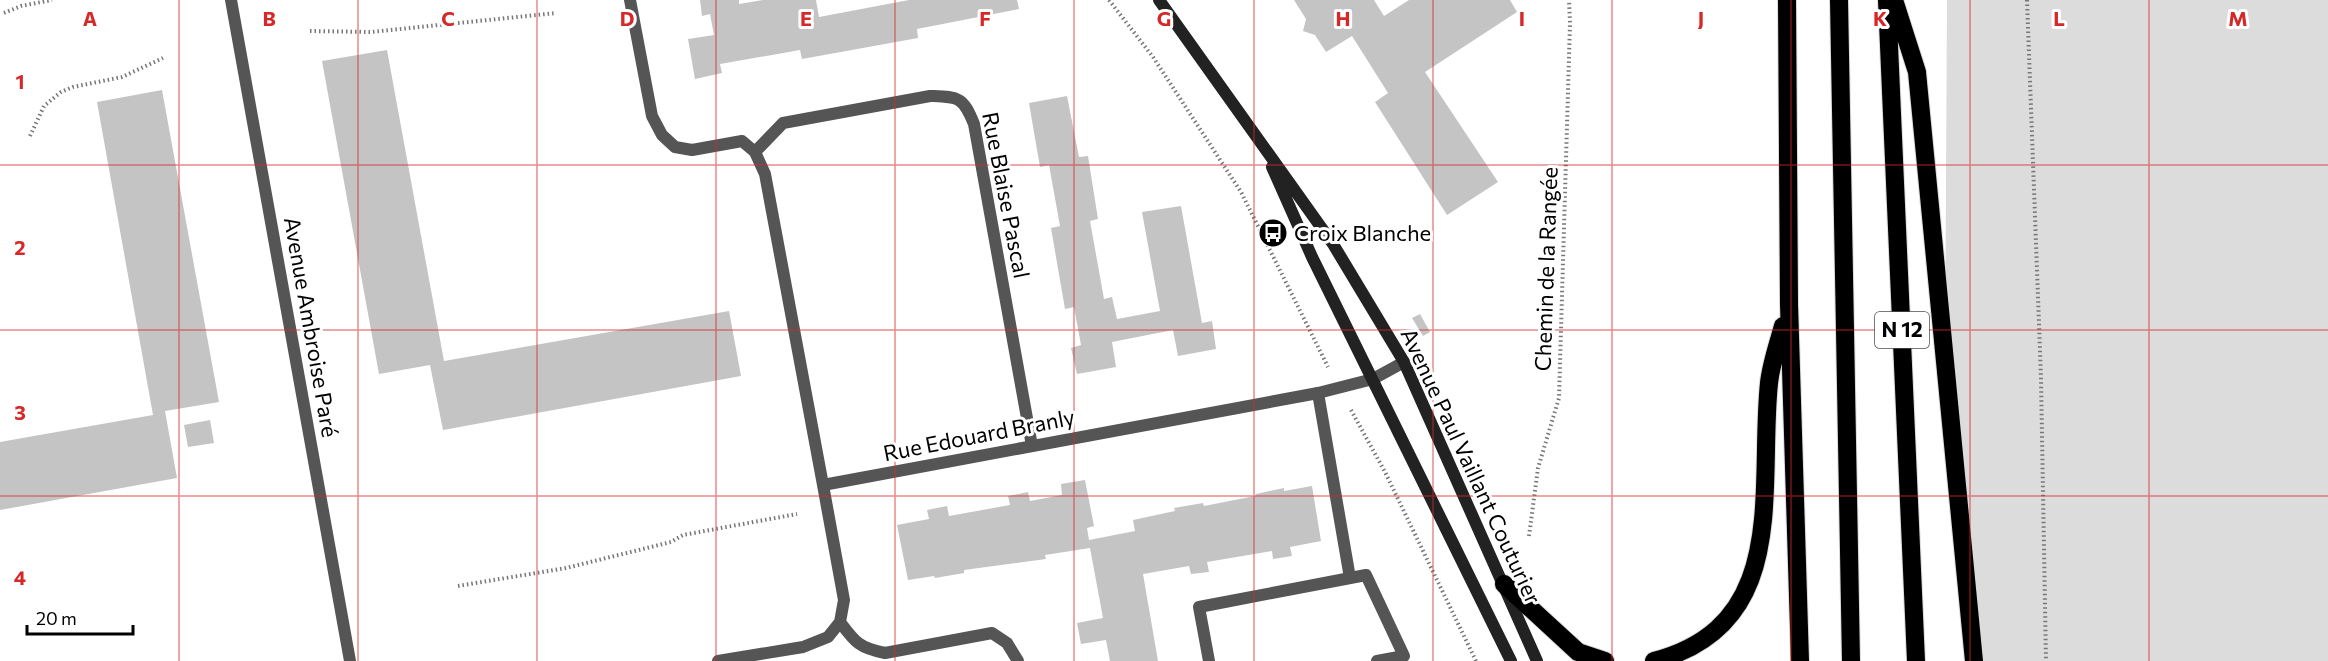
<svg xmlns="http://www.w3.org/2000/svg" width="2328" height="661" font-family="Commissioner,sans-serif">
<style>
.green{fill:#dcdcdc}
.building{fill:#c4c4c4}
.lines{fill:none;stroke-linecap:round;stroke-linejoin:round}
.highway-casing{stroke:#dbdbdb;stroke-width:20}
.path{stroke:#777;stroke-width:4;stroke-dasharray:1.5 3;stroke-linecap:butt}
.lane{stroke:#555;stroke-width:12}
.street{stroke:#555;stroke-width:12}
.secondary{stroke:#222;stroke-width:12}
.highway{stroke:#000;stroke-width:18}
.grid{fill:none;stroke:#d62828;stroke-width:1.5;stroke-opacity:0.55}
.labels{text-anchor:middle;stroke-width:6;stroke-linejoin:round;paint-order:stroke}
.shield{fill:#fff;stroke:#4c4c4c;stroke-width:1.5}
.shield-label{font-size:21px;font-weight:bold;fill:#000}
.street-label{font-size:22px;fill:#000;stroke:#fff}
.poi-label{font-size:22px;fill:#000;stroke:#fff;text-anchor:start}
.grid-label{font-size:20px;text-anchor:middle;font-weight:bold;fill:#d62828;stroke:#fff;stroke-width:6;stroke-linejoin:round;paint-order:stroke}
</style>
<rect width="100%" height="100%" fill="#fff"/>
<path class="green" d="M 1947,0 L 2328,0 L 2328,661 L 1975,661 L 1945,363 Z"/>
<path class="building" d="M 700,0 L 739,0 L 739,4 L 763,0 L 816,0 L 819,17 L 909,0 L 1017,0 L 1019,9 L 917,29 L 918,38 L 802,59 L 800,50 L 720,64 L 722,73 L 695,79 L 688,39 L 714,35 L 710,14 L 702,16 Z
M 1294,0 L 1374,0 L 1384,16 L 1409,0 L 1510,0 L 1517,12 L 1425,72 L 1498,182 L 1447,215 L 1375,102 L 1388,93 L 1352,36 L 1326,52 L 1315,35 L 1303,31 L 1306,19 Z
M 387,50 L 444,361 L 729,311 L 741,376 L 443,430 L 430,365 L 379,374 L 322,61 Z
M 162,90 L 219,402 L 165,411 L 177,478 L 0,510 L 0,442 L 153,415 L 97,102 Z
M 1067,96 L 1079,157 L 1088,156 L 1098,219 L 1090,221 L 1104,299 L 1112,297 L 1117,319 L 1160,311 L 1142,212 L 1181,206 L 1202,323 L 1212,321 L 1216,349 L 1178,356 L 1173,330 L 1112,342 L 1116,367 L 1077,374 L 1071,348 L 1081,345 L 1074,307 L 1065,309 L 1051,228 L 1060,226 L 1049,165 L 1040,167 L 1029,103 Z
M 1420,314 L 1430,332 L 1423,336 L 1412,318 Z
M 210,420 L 214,443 L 188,447 L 184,425 Z
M 1085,480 L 1094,526 L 1087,528 L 1089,540 L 1135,531 L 1133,520 L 1175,511 L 1174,508 L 1203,503 L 1204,506 L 1255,496 L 1256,494 L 1284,488 L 1284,491 L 1312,486 L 1321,541 L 1290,547 L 1292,556 L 1273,559 L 1272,551 L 1207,562 L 1209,572 L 1191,574 L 1189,566 L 1143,574 L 1158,661 L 1110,661 L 1106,640 L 1081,644 L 1077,623 L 1103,618 L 1090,548 L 1045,555 L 1046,559 L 964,570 L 964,573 L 935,578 L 934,576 L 908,580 L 897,525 L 929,519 L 927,510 L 947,506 L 949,516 L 1010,505 L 1008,496 L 1028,492 L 1030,501 L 1062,495 L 1061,484 Z"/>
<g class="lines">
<g class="highway-casing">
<path id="highway" d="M 1787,0 L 1789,304 L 1800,661
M 1839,0 L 1851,661
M 1887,0 L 1916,661
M 1894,0 L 1917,72 L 1974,661
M 1504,584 L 1578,652 L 1605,661
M 1654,661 C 1791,625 1758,491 1769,383 C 1771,364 1778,344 1783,326"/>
</g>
<path class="path" d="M 1109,0 L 1153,57 L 1241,192 L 1328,367
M 2027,0 L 2041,378 L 2046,661
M 4,13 L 21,6 L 52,0
M 310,31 L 371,32 L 556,13
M 30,136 L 44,106 L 61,92 L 73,87 L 122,77 L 163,58
M 1351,410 L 1385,472 L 1476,661
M 1529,536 L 1538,468 L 1559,398 L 1570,23 L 1569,0
M 458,586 L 566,568 L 671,542 L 683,535 L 797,514"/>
<path class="lane" d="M 1318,393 L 1350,578
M 1209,661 L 1199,607 L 1366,575 L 1404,656 L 1377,661"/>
<path class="street" d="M 231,0 L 350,661
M 630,0 L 652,116 L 662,135 L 675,147 L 692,150 L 742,141 L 755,152 L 765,174 L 823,485
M 755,152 L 783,123 L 930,96 C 958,97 963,96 974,124 L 1032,446
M 840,622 C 855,642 859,648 885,653 L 992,633 L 1007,643 L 1018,661
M 718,661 L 803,647 L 828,637 L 840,622 L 844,600 L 823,485 L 1318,393 L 1373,379 L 1404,362"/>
<path class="secondary" d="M 1159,0 L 1333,244 L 1404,362 L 1537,661
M 1272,167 L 1312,257 L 1511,661"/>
<use href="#highway" class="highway"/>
</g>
<path class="grid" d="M 179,0 L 179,661M 358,0 L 358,661M 537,0 L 537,661M 716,0 L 716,661M 895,0 L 895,661M 1074,0 L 1074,661M 1254,0 L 1254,661M 1433,0 L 1433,661M 1612,0 L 1612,661M 1791,0 L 1791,661M 1970,0 L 1970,661M 2149,0 L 2149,661M 0,165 L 2328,165M 0,330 L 2328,330M 0,496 L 2328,496"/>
<defs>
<g id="bus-disc" transform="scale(1.5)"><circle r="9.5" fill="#000" stroke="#fff"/><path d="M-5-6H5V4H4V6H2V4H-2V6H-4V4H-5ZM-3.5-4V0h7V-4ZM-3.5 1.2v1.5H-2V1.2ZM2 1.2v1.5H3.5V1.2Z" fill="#fff"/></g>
</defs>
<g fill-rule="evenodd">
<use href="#bus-disc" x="1273" y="233"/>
</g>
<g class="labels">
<rect class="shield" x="1875" y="312" width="54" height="36" rx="4.5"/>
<g class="shield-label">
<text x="1902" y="337">N 12</text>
</g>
<g class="street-label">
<text transform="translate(1006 195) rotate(79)" y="8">Rue Blaise Pascal</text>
<text transform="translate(1546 269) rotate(-88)" y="8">Chemin de la Rangée</text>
<text transform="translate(311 327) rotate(80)" y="8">Avenue Ambroise Paré</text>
<text transform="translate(979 435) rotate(-11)" y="8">Rue Edouard Branly</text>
<text transform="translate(1471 466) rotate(65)" y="8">Avenue Paul Vaillant Couturier</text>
</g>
<g class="poi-label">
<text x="1294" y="241">Croix Blanche</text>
</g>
</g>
<g class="grid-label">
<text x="90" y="26">A</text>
<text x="269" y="26">B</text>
<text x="448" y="26">C</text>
<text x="627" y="26">D</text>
<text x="806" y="26">E</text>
<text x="985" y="26">F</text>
<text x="1164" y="26">G</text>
<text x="1343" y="26">H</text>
<text x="1522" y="26">I</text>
<text x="1701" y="26">J</text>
<text x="1880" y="26">K</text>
<text x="2059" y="26">L</text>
<text x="2238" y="26">M</text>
<text x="20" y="89">1</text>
<text x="20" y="255">2</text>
<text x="20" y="420">3</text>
<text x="20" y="585">4</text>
</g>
<path d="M27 625v9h106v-9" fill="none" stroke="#000000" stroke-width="3"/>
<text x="36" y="625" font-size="18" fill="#000000" stroke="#ffffff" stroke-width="4.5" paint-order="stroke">20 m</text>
</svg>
